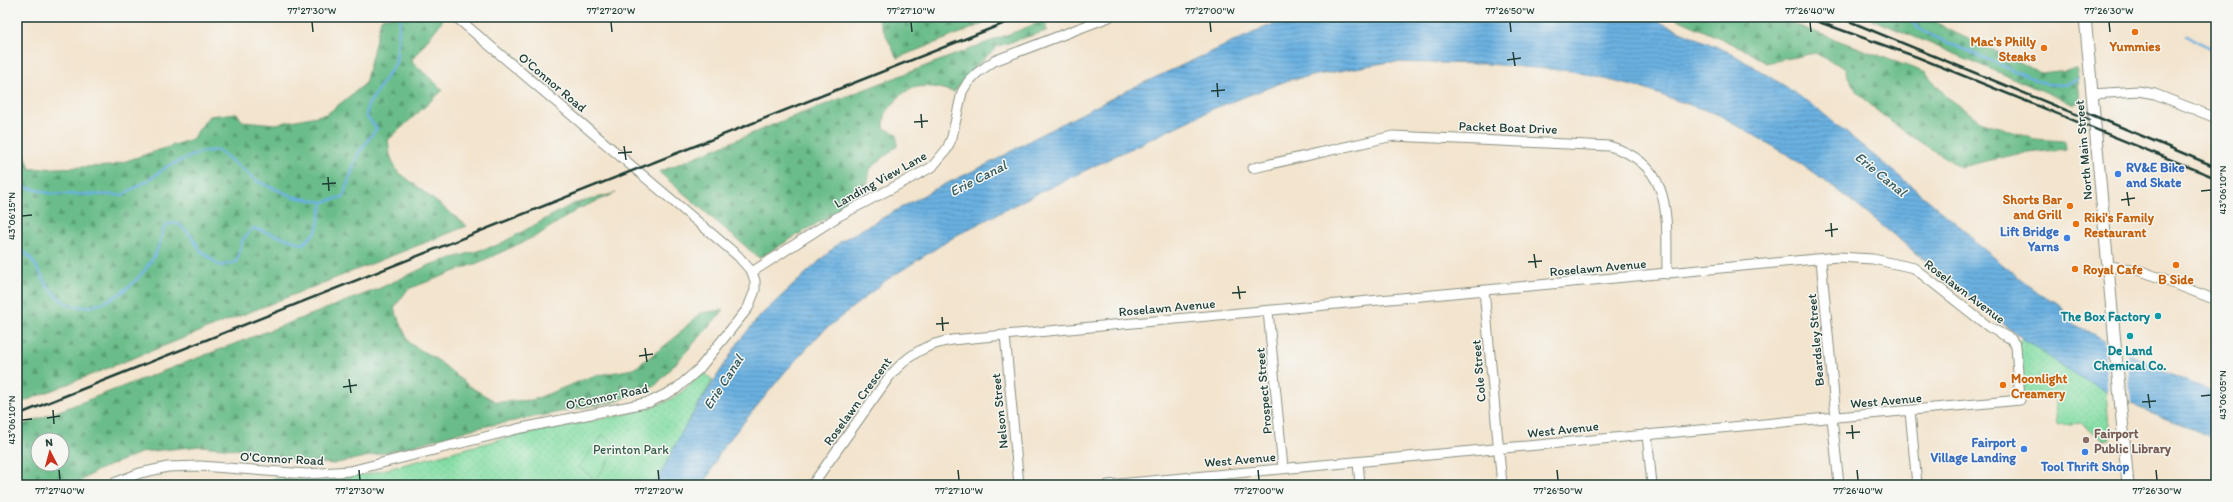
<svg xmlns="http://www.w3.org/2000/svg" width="2233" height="502" font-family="Itim,sans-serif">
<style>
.green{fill:url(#green-dots);stroke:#528e6c}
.forest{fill:url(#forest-firs);stroke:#457d5f;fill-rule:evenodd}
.pitch{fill:#84dea4;stroke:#528e6c}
.water{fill:url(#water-rules);stroke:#44778a}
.pier{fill:#f3e4cd}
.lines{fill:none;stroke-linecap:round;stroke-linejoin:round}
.stream{stroke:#6ab1e1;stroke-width:2.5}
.minor-casing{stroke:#899080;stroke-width:11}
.major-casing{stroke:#899080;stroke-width:13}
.minor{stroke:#fff;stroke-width:9}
.major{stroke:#fff;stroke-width:11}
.rail{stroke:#1f3d34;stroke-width:2.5}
.ticks{fill:none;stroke:#1f3d34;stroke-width:1.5}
.food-dot{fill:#e8710a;stroke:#f6f6f2;stroke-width:1.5}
.shop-dot{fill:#3f7fe0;stroke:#f6f6f2;stroke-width:1.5}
.culture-dot{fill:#0f9aa8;stroke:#f6f6f2;stroke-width:1.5}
.education-dot{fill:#8d6e63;stroke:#f6f6f2;stroke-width:1.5}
.labels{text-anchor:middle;stroke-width:3;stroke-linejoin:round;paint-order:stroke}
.food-label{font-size:13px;font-weight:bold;fill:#c56008;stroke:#f6f6f2;text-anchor:start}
.street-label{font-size:13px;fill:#1f3d34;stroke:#f6f6f2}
.shop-label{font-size:13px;font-weight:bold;fill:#366cbe;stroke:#f6f6f2;text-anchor:end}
.culture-label{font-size:13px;font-weight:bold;fill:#0d838f;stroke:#f6f6f2;text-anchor:end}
.education-label{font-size:13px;font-weight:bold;fill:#785e54;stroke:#f6f6f2;text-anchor:start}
.park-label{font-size:13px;fill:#335d4a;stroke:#f6f6f2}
.water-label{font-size:14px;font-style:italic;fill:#325a5f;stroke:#f6f6f2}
.neatline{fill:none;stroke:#1f3d34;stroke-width:1.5}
.ticks-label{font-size:10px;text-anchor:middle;fill:#1f3d34}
</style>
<defs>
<pattern id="green-dots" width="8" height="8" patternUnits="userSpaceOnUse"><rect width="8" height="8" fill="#84dea4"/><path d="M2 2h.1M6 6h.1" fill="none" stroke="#72bf8e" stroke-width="1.8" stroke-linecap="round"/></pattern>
<pattern id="forest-firs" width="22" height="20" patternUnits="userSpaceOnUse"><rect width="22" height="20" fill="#6bbd8a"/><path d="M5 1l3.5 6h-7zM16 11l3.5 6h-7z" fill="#579b72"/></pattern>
<pattern id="water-rules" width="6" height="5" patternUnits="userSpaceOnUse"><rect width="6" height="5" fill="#6ab1e1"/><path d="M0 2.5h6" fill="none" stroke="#5791b7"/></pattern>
</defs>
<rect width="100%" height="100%" fill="#f6f6f2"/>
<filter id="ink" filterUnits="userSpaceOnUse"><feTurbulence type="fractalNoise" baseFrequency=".025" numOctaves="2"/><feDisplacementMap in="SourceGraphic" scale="8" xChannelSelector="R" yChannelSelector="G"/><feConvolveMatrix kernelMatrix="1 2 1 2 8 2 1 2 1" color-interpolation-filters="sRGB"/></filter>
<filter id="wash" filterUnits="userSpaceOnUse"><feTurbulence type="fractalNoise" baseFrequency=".012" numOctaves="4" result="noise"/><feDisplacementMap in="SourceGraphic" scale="16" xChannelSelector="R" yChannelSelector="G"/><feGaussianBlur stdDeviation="0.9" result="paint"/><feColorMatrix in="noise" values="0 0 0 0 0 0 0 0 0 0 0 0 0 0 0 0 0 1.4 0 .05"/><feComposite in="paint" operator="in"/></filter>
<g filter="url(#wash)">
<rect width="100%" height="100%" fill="#f3e4cd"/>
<path class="green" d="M 2022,338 L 2106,392 L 2110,439 L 2103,440 L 2081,423 L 2057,425 L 2054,394 L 2023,397 L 2017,343 Z
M 704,373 L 713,380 L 684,428 L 655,485 L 272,485 L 273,478 L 321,480 L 368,474 L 517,435 L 636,412 L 666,402 L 679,394 Z"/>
<path class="forest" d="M 383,17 L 440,17 L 443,20 L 411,61 L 443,90 L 388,140 L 390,155 L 396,170 L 467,226 L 17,404 L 17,131 L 30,169 L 111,166 L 192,139 L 209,116 L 237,113 L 242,121 L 276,124 L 327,114 L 365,84 L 381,19 Z
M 877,17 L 1001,17 L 897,58 Z
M 1673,17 L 1775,17 L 1926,73 L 1946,96 L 1980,121 L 2035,139 L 2065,141 L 2066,149 L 2018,154 L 1960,167 C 1928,146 1854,106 1845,68 L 1815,53 L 1766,63 L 1742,48 Z
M 1867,17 L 1929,17 L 1947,29 L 2041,73 L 2077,69 L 2080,102 L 2074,104 Z
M 1046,20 L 1046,31 L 998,46 L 970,72 L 954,92 C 929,85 910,81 894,103 C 885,113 884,115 884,128 L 897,134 L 897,146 L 870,169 L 866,194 L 759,258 L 659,172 L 782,121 Z
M 616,193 L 578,209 L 538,235 L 480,262 L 408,289 L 394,308 L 409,343 L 439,361 L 469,386 L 496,402 L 533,400 L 593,376 L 634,369 L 672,340 L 700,313 L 724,310 L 656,385 L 617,401 L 472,429 L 401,449 L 333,464 L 279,458 L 245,450 L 200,446 L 143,452 L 96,471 L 75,485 L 29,485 L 17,477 L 17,427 L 378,289 L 432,264 L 498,245 L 573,204 ZM 38,440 L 62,440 L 62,464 L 38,464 Z"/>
<path class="pitch" d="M 603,435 L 619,447 L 595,479 L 579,467 Z"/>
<path class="water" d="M 1296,17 L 1648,17 L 1731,53 L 1788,88 L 1820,111 L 1968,233 L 1971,238 L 1973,237 L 1975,242 L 2039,294 L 2060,304 L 2070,322 L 2162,371 L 2216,393 L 2216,439 C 2179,424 2142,410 2107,392 C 2077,377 2049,357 2022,338 L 1849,199 L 1790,156 L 1719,115 L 1641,88 L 1572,71 L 1486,64 L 1389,62 L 1289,80 L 1215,108 L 1028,198 L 957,235 L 885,281 L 821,333 L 784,373 L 721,450 L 704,485 L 655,485 L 684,428 L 740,340 L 761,315 L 841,241 L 933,190 L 996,160 L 1038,136 L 1130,89 L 1266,27 Z"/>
<path class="pier" d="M 2104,338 L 2127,350 L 2131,405 L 2108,395 Z"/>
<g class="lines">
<path class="stream" d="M 1907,17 L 1918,28 L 1932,36 L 2046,84 L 2064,85 L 2077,79
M 2187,35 L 2216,52
M 17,185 L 53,194 L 122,195 L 147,181 L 168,166 L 201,152 L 218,150 L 257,181 L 294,197 L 323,202 L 343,197 L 358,154 L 377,128 L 366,116 L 368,105 L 396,62 L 400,17
M 17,249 C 33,252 40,277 49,288 C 81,330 131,293 152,260 C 159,250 161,236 165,225 L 177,223 L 190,234 L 200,250 L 220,266 L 236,262 L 243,239 L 253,228 L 303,244 L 316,232 L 323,202"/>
</g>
</g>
<g filter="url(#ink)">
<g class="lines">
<g class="minor-casing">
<path id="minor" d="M 2092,94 L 2138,91 L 2155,94 L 2216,118
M 1253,168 L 1393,136 L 1609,146 C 1675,165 1666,218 1667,274
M 1821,260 L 1836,418
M 2108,266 L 2139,270 L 2216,300
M 752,272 L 839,216 L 932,167 L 947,149 L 952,137 L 962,92 L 968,82 L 977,73 L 994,61 L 1109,17
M 1484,290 L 1502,485
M 1268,311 L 1283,468
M 1005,335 L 1019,485
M 1910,411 L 1917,485
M 1832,418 L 1839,485
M 1647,434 L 1652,485
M 1358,462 L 1360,485
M 109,485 L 140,473 L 168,467 L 200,466 L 307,474 L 350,471 L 517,429 L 650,402 L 676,389 L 699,369 L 748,308 L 755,290 L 755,281 L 752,272 L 738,256 L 456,17
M 812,485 L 889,377 C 907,356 925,344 952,340 L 1838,257 L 1873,259 L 1914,268 L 1989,327 L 2011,339 L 2016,346 L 2020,400 L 1108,485"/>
</g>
<g class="major-casing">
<path id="major" d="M 2085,17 L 2128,485"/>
</g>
<use href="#minor" class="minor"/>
<use href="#major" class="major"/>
<path class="rail" d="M 1805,17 L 1917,57 L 2216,178
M 1839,17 L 2090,120
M 2085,112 L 2216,167
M 17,415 L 1020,17"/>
</g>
</g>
<path class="ticks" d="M 312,22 L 313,32M 611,22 L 612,32M 911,22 L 912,32M 1210,22 L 1211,32M 1510,22 L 1511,32M 1810,22 L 1811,32M 2109,22 L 2110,32M 1513,52 L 1515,66M 1507,60 L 1521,58M 1217,83 L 1218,97M 1211,91 L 1225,90M 921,114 L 922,128M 914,122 L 928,121M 624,146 L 626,160M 618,153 L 632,152M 328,177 L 329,191M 322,184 L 336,183M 2201,191 L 2211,190M 2127,192 L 2129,206M 2121,200 L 2135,198M 22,216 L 32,215M 1831,223 L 1832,237M 1825,231 L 1838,229M 1534,254 L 1536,268M 1528,262 L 1542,261M 1238,286 L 1240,299M 1232,293 L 1246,292M 942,317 L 943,331M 936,324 L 949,323M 645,348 L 647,362M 639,356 L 653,354M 349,379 L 351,393M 343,387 L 357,385M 2148,394 L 2150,408M 2201,396 L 2211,395M 2142,402 L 2156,401M 53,410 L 54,424M 47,418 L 60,416M 22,420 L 32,419M 1852,425 L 1853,439M 1846,433 L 1860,432M 59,470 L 60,480M 359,470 L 360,480M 658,470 L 659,480M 958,470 L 959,480M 1258,470 L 1259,480M 1557,470 L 1558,480M 1857,470 L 1858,480M 2156,470 L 2157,480"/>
<g class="food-dot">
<circle cx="2135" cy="32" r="4"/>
<circle cx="2044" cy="48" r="4"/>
<circle cx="2070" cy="206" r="4"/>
<circle cx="2076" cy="224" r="4"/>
<circle cx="2176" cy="265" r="4"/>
<circle cx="2075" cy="269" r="4"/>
<circle cx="2003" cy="385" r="4"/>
</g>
<g class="shop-dot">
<circle cx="2118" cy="174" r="4"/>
<circle cx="2067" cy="238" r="4"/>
<circle cx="2024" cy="449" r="4"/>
<circle cx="2085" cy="452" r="4"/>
</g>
<g class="culture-dot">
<circle cx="2158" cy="316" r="4"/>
<circle cx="2130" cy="336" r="4"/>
</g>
<circle class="education-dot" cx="2086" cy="440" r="4"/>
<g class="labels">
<g class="food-label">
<text x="2036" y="46" text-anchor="end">Mac's Philly<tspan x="2036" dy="15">Steaks</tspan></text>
<text x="2135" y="51" text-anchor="middle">Yummies</text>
<text x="2062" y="204" text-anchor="end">Shorts Bar<tspan x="2062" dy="15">and Grill</tspan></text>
<text x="2084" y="222">Riki's Family<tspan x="2084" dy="15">Restaurant</tspan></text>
<text x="2083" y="274">Royal Cafe</text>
<text x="2176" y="284" text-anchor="middle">B Side</text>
<text x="2011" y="383">Moonlight<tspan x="2011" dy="15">Creamery</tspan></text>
</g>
<g class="street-label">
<text transform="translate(553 82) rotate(40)" y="5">O'Connor Road</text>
<text transform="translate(1508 127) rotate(2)" y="5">Packet Boat Drive</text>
<text transform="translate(2083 150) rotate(-95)" y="5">North Main Street</text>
<text transform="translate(880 179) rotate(-29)" y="5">Landing View Lane</text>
<text transform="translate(1598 267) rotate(-5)" y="5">Roselawn Avenue</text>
<text transform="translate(1965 291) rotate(37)" y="5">Roselawn Avenue</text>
<text transform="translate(1167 307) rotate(-5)" y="5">Roselawn Avenue</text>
<text transform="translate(1815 340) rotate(-95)" y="5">Beardsley Street</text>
<text transform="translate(1478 371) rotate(-95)" y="5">Cole Street</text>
<text transform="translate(1263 391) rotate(-95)" y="5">Prospect Street</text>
<text transform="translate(607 396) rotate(-12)" y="5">O'Connor Road</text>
<text transform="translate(1886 400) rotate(-5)" y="5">West Avenue</text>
<text transform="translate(857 401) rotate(-54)" y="5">Roselawn Crescent</text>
<text transform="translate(999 411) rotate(-96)" y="5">Nelson Street</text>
<text transform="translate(1563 429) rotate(-6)" y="5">West Avenue</text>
<text transform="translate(282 458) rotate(3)" y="5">O'Connor Road</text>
<text transform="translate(1240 459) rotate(-5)" y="5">West Avenue</text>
</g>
<g class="shop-label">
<text x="2126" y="172" text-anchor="start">RV&amp;E Bike<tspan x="2126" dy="15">and Skate</tspan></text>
<text x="2059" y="236">Lift Bridge<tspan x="2059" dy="15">Yarns</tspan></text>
<text x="2016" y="447">Fairport<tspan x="2016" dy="15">Village Landing</tspan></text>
<text x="2085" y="471" text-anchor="middle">Tool Thrift Shop</text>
</g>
<g class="culture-label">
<text x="2150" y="321">The Box Factory</text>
<text x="2130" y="355" text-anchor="middle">De Land<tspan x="2130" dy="15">Chemical Co.</tspan></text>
</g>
<g class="education-label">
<text x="2094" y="438">Fairport<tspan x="2094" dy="15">Public Library</tspan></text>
</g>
<g class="park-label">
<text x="631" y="454">Perinton Park</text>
</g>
<g class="water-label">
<text transform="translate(1881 174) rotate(39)" y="5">Erie Canal</text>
<text transform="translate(978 178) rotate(-27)" y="5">Erie Canal</text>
<text transform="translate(723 382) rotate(-57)" y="5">Erie Canal</text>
</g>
</g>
<rect width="2233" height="502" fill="none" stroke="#f6f6f2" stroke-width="44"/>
<g transform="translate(50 452) rotate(354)"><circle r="19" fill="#f6f6f2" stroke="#a0aca6"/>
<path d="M0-3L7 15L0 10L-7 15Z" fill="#c8321e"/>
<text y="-6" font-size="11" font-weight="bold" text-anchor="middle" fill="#1f3d34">N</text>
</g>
<rect x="22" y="22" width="2189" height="458" class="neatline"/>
<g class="ticks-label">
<text x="312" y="14">77°27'30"W</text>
<text x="611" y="14">77°27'20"W</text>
<text x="911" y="14">77°27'10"W</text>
<text x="1210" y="14">77°27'00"W</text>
<text x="1510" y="14">77°26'50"W</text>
<text x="1810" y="14">77°26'40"W</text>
<text x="2109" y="14">77°26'30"W</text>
<text transform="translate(2222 190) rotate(-90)" y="4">43°06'10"N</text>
<text transform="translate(11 216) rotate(-90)" y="4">43°06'15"N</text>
<text transform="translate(2222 395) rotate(-90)" y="4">43°06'05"N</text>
<text transform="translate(11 420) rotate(-90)" y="4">43°06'10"N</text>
<text x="60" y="494">77°27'40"W</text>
<text x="360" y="494">77°27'30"W</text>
<text x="659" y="494">77°27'20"W</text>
<text x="959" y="494">77°27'10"W</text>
<text x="1259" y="494">77°27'00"W</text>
<text x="1558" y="494">77°26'50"W</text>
<text x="1858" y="494">77°26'40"W</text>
<text x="2157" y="494">77°26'30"W</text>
</g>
</svg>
